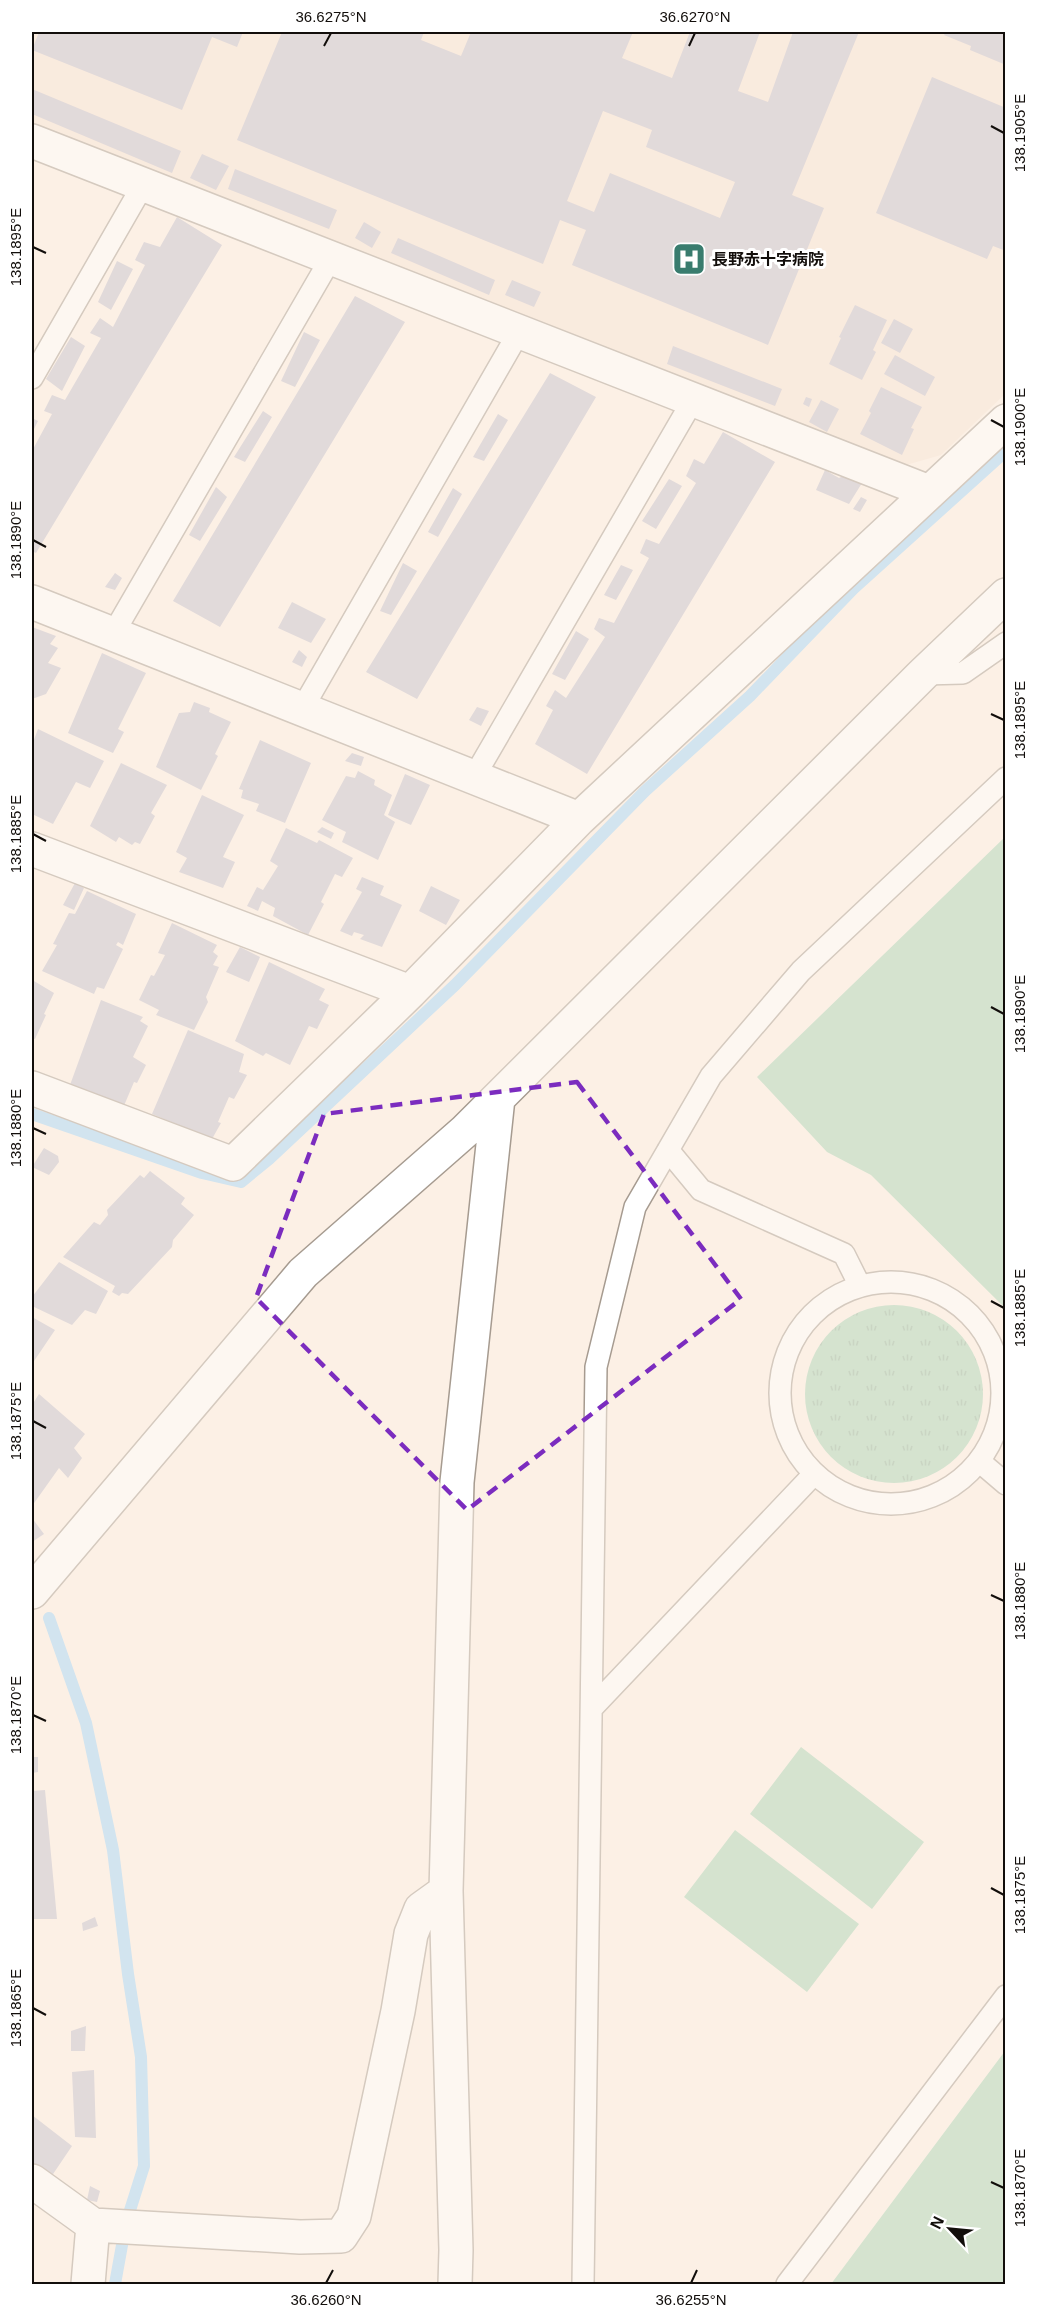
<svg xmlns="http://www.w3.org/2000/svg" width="1037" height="2316" font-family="Arial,'Noto Sans JP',sans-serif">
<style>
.built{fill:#f7e4d4}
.grass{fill:url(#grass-tufts)}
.pitch{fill:#a6d2b4}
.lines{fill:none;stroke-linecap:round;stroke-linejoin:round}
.stream{stroke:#9fd4fa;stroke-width:12}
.building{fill:#c2becc;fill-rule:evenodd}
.service-casing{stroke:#a69b90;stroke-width:24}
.minor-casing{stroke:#a69b90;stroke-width:36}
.service{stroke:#fff;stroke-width:21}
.minor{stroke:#fff;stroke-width:33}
.marked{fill:none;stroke:#7b2cbf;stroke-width:4.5;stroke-dasharray:12 8;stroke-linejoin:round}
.ticks{fill:none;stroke:#120e0b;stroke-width:2}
.labels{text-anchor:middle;stroke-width:6;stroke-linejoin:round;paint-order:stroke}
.poi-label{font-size:16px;font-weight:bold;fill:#120e0b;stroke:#fff;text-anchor:start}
.neatline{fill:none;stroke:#120e0b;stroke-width:2}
.ticks-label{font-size:15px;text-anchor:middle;fill:#120e0b}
</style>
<defs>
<pattern id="grass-tufts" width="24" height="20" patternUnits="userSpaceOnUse" patternTransform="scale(1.5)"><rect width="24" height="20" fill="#a6d2b4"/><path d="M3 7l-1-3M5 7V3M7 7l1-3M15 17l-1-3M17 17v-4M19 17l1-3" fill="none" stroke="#8eb399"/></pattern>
</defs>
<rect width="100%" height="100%" fill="#fcf0e5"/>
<path class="built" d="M 32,32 L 1005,32 L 1005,394 L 941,455 L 899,467 L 32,125 Z"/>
<path class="grass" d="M805 1394a89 89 0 1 1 178 0a89 89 0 1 1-178 0Z"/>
<path class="pitch" d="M 1005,837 L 1005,1308 L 871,1175 L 827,1152 L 757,1077 Z
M 801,1747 L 924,1842 L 872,1909 L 750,1814 Z
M 735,1830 L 859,1924 L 807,1992 L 684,1897 Z
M 1005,2051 L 1005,2284 L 831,2284 Z"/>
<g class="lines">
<path class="stream" d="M 32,1114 L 202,1173 L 241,1182 L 269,1159 L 455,985 L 645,791 L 750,696 L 853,589 L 1006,451
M 49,1618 L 86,1723 L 113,1850 L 128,1974 L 141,2057 L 144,2166 L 126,2223 L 115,2284"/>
</g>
<path class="building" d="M 39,32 L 243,32 L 237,47 L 212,37 L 182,110 L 32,50 Z
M 282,32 L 424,32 L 421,40 L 461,56 L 471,32 L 633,32 L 622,58 L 672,78 L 690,32 L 760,32 L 738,91 L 768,102 L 793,32 L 859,32 L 792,195 L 824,208 L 768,345 L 572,265 L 586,230 L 560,220 L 543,264 L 237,140 ZM 603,111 L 652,130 L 646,147 L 735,182 L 720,218 L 610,173 L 594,212 L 567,201 Z
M 946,32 L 1006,32 L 1006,65 L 970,50 L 971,46 L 944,35 Z
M 932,77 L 1006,108 L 1006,251 L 993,246 L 987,259 L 876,213 Z
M 32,89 L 181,151 L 172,173 L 32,114 Z
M 202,154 L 229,166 L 216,190 L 190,178 Z
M 235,169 L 337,210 L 329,229 L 228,189 Z
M 177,217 L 222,245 L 36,553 L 32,551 L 32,451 L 52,414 L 44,411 L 52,395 L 65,400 L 101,338 L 90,333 L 100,318 L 113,327 L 145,265 L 135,260 L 144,242 L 160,247 Z
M 364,222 L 381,232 L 372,248 L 355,238 Z
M 398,238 L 495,280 L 489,295 L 391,253 Z
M 117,261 L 133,269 L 111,310 L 98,302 Z
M 512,280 L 541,292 L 534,307 L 505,295 Z
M 355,296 L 405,322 L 220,627 L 173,601 Z
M 855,305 L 887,320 L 873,350 L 876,352 L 862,380 L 829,364 L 841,338 L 839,337 Z
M 894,319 L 913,329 L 900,353 L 881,343 Z
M 304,332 L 320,340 L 295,387 L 281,381 Z
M 71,337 L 85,346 L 62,391 L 46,379 Z
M 673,346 L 782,389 L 775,406 L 667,364 Z
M 895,355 L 935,377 L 925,396 L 884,374 Z
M 550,373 L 596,397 L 417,699 L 366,672 Z
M 881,387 L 922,407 L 911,428 L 914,429 L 902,455 L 860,434 L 871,413 L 869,411 Z
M 806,397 L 812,399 L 809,407 L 803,404 Z
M 821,400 L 839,409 L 827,432 L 809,422 Z
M 263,411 L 272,417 L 245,462 L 234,457 Z
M 498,414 L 508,420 L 484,461 L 473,457 Z
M 32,418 L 38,421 L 32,433 Z
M 723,432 L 775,462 L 587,774 L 535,744 L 553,710 L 546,706 L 555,690 L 566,698 L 605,637 L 594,629 L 599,618 L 614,623 L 649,558 L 640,553 L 646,539 L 659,544 L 696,483 L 686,476 L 694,459 L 704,464 Z
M 825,470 L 839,478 L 843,476 L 862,483 L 849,504 L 816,490 Z
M 669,479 L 682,486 L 656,529 L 642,521 Z
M 216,487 L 227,497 L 200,541 L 189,535 Z
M 453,488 L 462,494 L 438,537 L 428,532 Z
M 861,497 L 867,500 L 860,512 L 853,509 Z
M 403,563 L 417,571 L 391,615 L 380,611 Z
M 621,565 L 633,570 L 616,600 L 604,595 Z
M 115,573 L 122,578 L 115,590 L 105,587 Z
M 292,602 L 326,619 L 311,643 L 278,628 Z
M 32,627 L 56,636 L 50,644 L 58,648 L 48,663 L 61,668 L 46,694 L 32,699 Z
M 576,631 L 589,639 L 565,680 L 552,674 Z
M 299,650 L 307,657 L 302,667 L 292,662 Z
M 102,653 L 146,673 L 118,729 L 124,732 L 113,753 L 68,733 Z
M 194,702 L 210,708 L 209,712 L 231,722 L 215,754 L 218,756 L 201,790 L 156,767 L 179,713 L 190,712 Z
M 477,707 L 489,711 L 481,726 L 469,720 Z
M 38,729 L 104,761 L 90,788 L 76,782 L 53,824 L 32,814 L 32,745 Z
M 260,740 L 311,763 L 285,823 L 256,811 L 259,804 L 241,798 L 243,790 L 239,789 Z
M 352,753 L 364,757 L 361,766 L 345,761 Z
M 121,763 L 167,785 L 151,813 L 155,816 L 140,844 L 135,842 L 132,845 L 119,837 L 116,842 L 90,826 Z
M 358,771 L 375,780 L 374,785 L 392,795 L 384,815 L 395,822 L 378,860 L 342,842 L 346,832 L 322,820 L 346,776 L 355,778 Z
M 405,774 L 430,785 L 411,825 L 388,815 Z
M 202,795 L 244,815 L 223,857 L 235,862 L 223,888 L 179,872 L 187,858 L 176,852 Z
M 322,827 L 334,833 L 331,839 L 317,832 Z
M 286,828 L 317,843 L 319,840 L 353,858 L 342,877 L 335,874 L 321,902 L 324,904 L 308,935 L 273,916 L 275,908 L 262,901 L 258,911 L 247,906 L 257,887 L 263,890 L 278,866 L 270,861 Z
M 362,877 L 384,886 L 380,895 L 402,905 L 382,947 L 360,939 L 364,935 L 354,932 L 352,936 L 340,931 L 362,892 L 356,889 Z
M 75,883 L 84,888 L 74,910 L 63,905 Z
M 431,886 L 460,900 L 446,925 L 419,911 Z
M 87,891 L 136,914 L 123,945 L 118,942 L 116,945 L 123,949 L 104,989 L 97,987 L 94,994 L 42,971 L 57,945 L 53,944 L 69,913 L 75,914 Z
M 172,923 L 217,945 L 213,952 L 218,956 L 213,965 L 219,967 L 206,997 L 208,1002 L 194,1030 L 156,1015 L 159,1010 L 139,1000 L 151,975 L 154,976 L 165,955 L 158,953 Z
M 240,947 L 260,957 L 249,982 L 226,972 Z
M 269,962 L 325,989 L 319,1000 L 329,1005 L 317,1029 L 309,1026 L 290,1065 L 266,1053 L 263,1056 L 235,1041 Z
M 34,981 L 54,993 L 44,1014 L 46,1015 L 35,1039 L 32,1038 L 32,984 Z
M 101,1000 L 143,1017 L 140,1021 L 148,1026 L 133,1057 L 146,1065 L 137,1083 L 134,1082 L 123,1108 L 70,1085 Z
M 188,1030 L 244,1054 L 239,1072 L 247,1075 L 234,1099 L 229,1097 L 218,1122 L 221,1123 L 212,1139 L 152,1114 Z
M 44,1148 L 58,1156 L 59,1162 L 49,1175 L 32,1167 Z
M 150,1171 L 185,1198 L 181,1204 L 194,1215 L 173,1240 L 172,1247 L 128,1294 L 122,1293 L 119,1296 L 112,1292 L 115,1286 L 63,1257 L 94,1222 L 100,1225 L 108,1215 L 107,1210 L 140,1175 L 144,1178 Z
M 59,1262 L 108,1291 L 96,1314 L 85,1310 L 72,1325 L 32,1306 L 32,1297 Z
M 32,1317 L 55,1330 L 32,1364 Z
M 39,1394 L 85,1434 L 74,1448 L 82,1458 L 68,1478 L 59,1468 L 32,1506 L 32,1405 Z
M 32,1518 L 44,1534 L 32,1542 Z
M 32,1757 L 38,1757 L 38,1772 L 32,1773 Z
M 45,1790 L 57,1919 L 32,1919 L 32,1791 Z
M 95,1917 L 98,1926 L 83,1931 L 82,1923 Z
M 86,2026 L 85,2051 L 71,2051 L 71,2031 Z
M 94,2070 L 96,2138 L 75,2137 L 72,2072 Z
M 32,2115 L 72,2146 L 49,2180 L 32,2166 Z
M 90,2186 L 100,2191 L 97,2202 L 87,2200 Z"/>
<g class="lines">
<g class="service-casing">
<path id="service" d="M 32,378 L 143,185
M 113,634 L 331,258
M 923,674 L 963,673 L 1006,643
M 302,709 L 519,332
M 474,777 L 693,400
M 668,1150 L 701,1190 L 844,1254 L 860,1286
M780 1393a111 111 0 1 1 222 0a111 111 0 1 1-222 0Z
M 979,1461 L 1006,1484
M 592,1708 L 814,1474
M 583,2284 L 596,1367 L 635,1207 L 711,1076 L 801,971 L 1006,778
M 787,2284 L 1006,1996"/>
</g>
<g class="minor-casing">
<path id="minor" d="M 32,141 L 929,492
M 32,602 L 579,819
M 32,849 L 410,992
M 32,1088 L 233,1164 L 410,992 L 579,819 L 1006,421
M 32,1592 L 303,1273 L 465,1131 L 923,674 L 1006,595
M 32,2181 L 93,2225 L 300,2237 L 341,2236 L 354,2216 L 398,2011 L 411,1934 L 421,1909 L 446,1891
M 88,2284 L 93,2225
M 455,2284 L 456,2250 L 446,1891 L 457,1482 L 498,1098"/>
</g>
<use href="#service" class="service"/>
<use href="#minor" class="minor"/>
</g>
<path d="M0 0H1037V2316H0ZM 577,1082 L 741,1299 L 467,1510 L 256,1298 L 324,1114 Z" fill="#fcf0e5" fill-opacity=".55" fill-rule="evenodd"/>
<path class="marked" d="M 577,1082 L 741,1299 L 467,1510 L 256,1298 L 324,1114 Z"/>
<path class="ticks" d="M 324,46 L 331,33M 689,46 L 695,33M 991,126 L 1004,133M 33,247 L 46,253M 991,420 L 1004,427M 33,540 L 46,547M 991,714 L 1004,720M 33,834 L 46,841M 991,1007 L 1004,1014M 33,1128 L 46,1134M 991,1301 L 1004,1308M 33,1421 L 46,1428M 991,1595 L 1004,1601M 33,1715 L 46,1721M 991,1888 L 1004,1895M 33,2008 L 46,2015M 991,2182 L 1004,2188M 326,2283 L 333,2270M 691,2283 L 697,2270"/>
<defs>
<g id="hospital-square" transform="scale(1.725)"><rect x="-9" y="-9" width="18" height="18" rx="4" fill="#397c6e" stroke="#fff"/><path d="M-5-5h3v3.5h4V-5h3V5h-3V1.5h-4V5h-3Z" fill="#fff"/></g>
</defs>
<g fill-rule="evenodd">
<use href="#hospital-square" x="689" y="259"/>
</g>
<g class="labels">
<g class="poi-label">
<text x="712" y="265">長野赤十字病院</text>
</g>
</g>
<rect width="1037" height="2316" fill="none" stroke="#ffffff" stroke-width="66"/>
<g transform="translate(950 2229) rotate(296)" stroke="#ffffff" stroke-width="4.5" paint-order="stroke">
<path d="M0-4.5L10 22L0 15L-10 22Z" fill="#120e0b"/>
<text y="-9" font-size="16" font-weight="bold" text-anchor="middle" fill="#120e0b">N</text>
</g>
<rect x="33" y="33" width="971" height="2250" class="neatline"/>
<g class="ticks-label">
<text x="331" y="22">36.6275°N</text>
<text x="695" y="22">36.6270°N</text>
<text transform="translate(1020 133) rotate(-90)" y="5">138.1905°E</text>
<text transform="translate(16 247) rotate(-90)" y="5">138.1895°E</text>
<text transform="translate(1020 427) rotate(-90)" y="5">138.1900°E</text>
<text transform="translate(16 540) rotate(-90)" y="5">138.1890°E</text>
<text transform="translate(1020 720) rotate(-90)" y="5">138.1895°E</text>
<text transform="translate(16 834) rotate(-90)" y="5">138.1885°E</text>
<text transform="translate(1020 1014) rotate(-90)" y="5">138.1890°E</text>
<text transform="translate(16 1128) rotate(-90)" y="5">138.1880°E</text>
<text transform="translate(1020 1308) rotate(-90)" y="5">138.1885°E</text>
<text transform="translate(16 1421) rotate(-90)" y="5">138.1875°E</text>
<text transform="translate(1020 1601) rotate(-90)" y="5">138.1880°E</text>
<text transform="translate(16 1715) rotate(-90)" y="5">138.1870°E</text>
<text transform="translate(1020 1895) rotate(-90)" y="5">138.1875°E</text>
<text transform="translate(16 2008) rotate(-90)" y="5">138.1865°E</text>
<text transform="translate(1020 2188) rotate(-90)" y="5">138.1870°E</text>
<text x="326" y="2305">36.6260°N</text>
<text x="691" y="2305">36.6255°N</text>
</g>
</svg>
